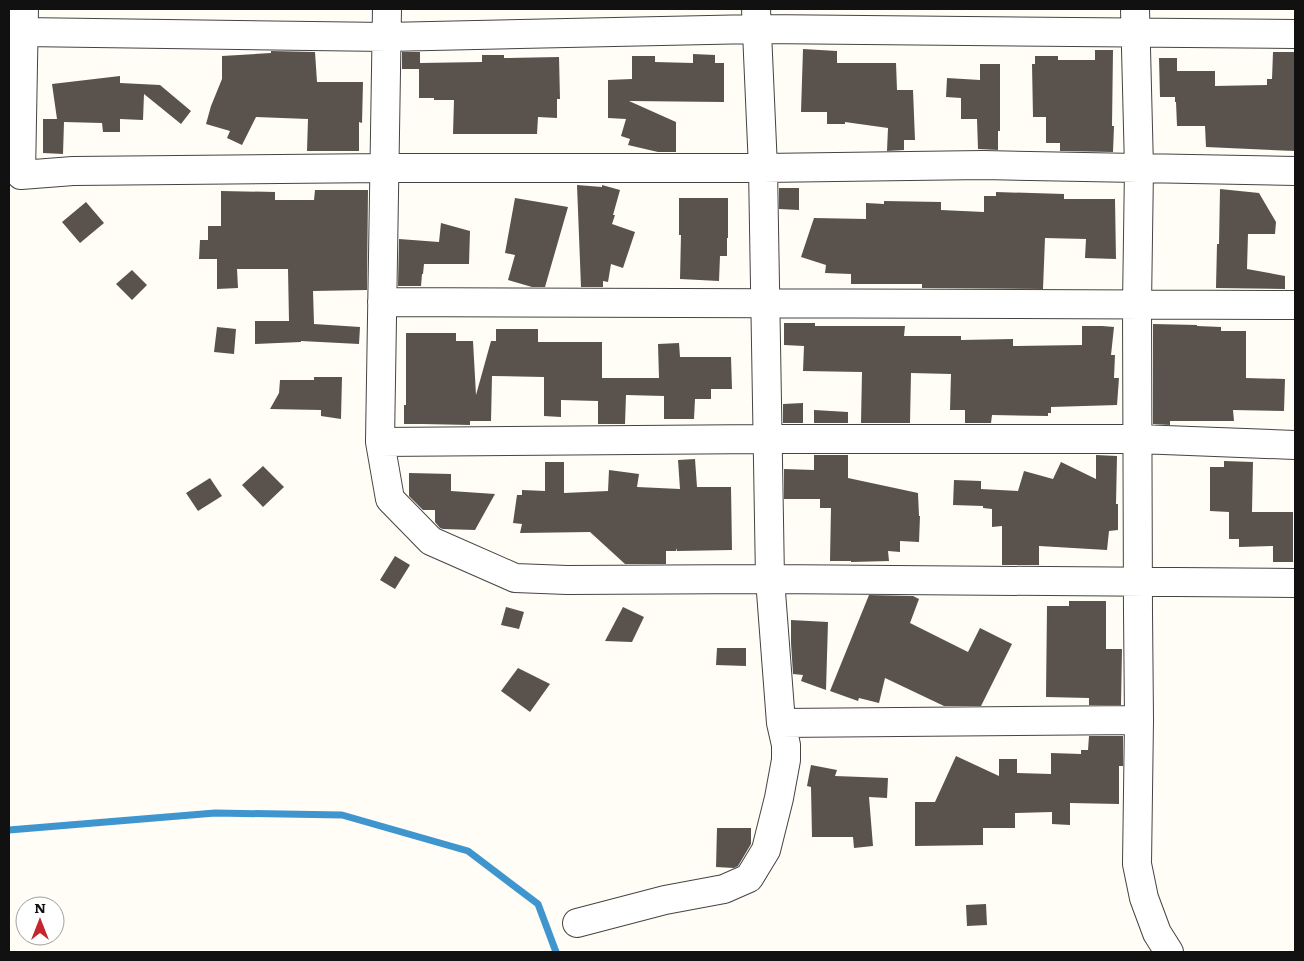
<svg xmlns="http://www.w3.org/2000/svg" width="1304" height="961" font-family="Literata,serif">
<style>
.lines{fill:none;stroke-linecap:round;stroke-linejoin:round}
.stream{stroke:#3f96cf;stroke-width:7}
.building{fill:#5a524d}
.minor-casing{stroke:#444;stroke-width:30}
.minor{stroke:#fff;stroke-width:28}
</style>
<rect width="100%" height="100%" fill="#fffdf5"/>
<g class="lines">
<path class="stream" d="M 9,830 L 215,813 L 342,815 L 468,851 L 538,904 L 556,952"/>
</g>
<path class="building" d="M 803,49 L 837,51 L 837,63 L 896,63 L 897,90 L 913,90 L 915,140 L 904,140 L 904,150 L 887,151 L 888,128 L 845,122 L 845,124 L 827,124 L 827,112 L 801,112 Z
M 1095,50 L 1113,50 L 1112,126 L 1114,126 L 1113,152 L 1060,151 L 1060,143 L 1046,143 L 1046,117 L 1033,117 L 1032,64 L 1035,64 L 1035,56 L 1058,56 L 1058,60 L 1095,60 Z
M 271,51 L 315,52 L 317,82 L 363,82 L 362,123 L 359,122 L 359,151 L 307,151 L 308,119 L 256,117 L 242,145 L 227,138 L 230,131 L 206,124 L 211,106 L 222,79 L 222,56 L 271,53 Z
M 402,52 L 420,52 L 420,63 L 482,62 L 482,55 L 504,55 L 504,58 L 559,57 L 560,99 L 557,99 L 557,118 L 538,117 L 537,134 L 453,134 L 454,100 L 434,100 L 434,98 L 419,98 L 419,69 L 402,69 Z
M 1273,52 L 1295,52 L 1295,151 L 1206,147 L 1205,126 L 1177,126 L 1176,102 L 1175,102 L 1175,97 L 1160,97 L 1159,58 L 1177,58 L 1177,71 L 1215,71 L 1215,86 L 1267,85 L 1267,79 L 1272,79 Z
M 693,54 L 715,55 L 715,63 L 724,63 L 724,102 L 629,101 L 676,122 L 676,152 L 658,152 L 628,145 L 630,139 L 621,136 L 626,119 L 608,118 L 608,80 L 632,79 L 632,56 L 655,56 L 655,62 L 693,63 Z
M 980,64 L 1000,64 L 1000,131 L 998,131 L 998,150 L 978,149 L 977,119 L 961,119 L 961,98 L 946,97 L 947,78 L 980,80 Z
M 120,76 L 120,83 L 160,85 L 191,111 L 181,124 L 144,94 L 143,120 L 120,119 L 120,132 L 103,132 L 102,123 L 64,122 L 63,154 L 43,153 L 43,119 L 57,119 L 52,84 Z
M 577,185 L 602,187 L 602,185 L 620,190 L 613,215 L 615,215 L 612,224 L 635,232 L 623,268 L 611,264 L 608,282 L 603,281 L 603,287 L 581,287 Z
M 779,188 L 799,188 L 799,210 L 779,209 Z
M 1220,189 L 1259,193 L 1276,222 L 1275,234 L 1248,234 L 1247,269 L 1285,276 L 1285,289 L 1216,288 L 1217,244 L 1219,244 Z
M 315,190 L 368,190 L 367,290 L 313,291 L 314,324 L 360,327 L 359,344 L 301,341 L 301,342 L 255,344 L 255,321 L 289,321 L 288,269 L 237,269 L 238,288 L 217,289 L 217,259 L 199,259 L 200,240 L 208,240 L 208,226 L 221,226 L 221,191 L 275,192 L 275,200 L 314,200 Z
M 996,192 L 1064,194 L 1064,199 L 1115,199 L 1116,259 L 1085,258 L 1086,239 L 1045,238 L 1043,289 L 922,288 L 922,284 L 851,284 L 851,274 L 825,273 L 826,265 L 801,257 L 814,218 L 866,219 L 866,203 L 884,204 L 884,201 L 941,202 L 941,210 L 984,212 L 984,196 L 996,196 Z
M 515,198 L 568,207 L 545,287 L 532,287 L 508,280 L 515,255 L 505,253 Z
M 679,198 L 728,198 L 728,238 L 727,238 L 727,256 L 720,256 L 719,281 L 680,279 L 681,235 L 679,235 Z
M 86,202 L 104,223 L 80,243 L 62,222 Z
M 441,223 L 470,231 L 469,264 L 424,264 L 423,274 L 422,274 L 421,286 L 398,286 L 399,239 L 439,242 Z
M 132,270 L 147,285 L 132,300 L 116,284 Z
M 784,323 L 815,323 L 815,326 L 905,326 L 904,336 L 961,336 L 961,340 L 1013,339 L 1013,346 L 1082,345 L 1082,326 L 1102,326 L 1114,327 L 1111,355 L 1115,355 L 1114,378 L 1119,378 L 1117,405 L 1051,407 L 1051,413 L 1048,413 L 1048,416 L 992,415 L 991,423 L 965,423 L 965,410 L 950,410 L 951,374 L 911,373 L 910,423 L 861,423 L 862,372 L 803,371 L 804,346 L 784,345 Z
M 1153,324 L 1197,325 L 1197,326 L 1221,327 L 1221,331 L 1246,331 L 1246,378 L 1285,379 L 1284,411 L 1233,410 L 1234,421 L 1170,421 L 1170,425 L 1153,424 Z
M 217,327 L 236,329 L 234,354 L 214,352 Z
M 496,329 L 538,329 L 538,342 L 602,342 L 602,378 L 659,378 L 658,344 L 679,343 L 680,357 L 731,357 L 732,389 L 711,389 L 711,399 L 695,399 L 694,419 L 664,419 L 664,396 L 626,395 L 625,424 L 598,424 L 598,401 L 561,400 L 561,417 L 544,416 L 544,377 L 492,376 L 491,421 L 470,421 L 470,425 L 423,424 L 404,424 L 404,405 L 406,405 L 406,333 L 456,333 L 456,341 L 473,341 L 476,395 L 491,341 L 496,341 Z
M 314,377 L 342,377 L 341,419 L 321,416 L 321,410 L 270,409 L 279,393 L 280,380 L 314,380 Z
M 803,403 L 803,423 L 783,423 L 783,404 Z
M 814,410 L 848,412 L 848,423 L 814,423 Z
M 814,455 L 848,455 L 848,478 L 918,493 L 919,516 L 920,516 L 919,542 L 900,541 L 900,552 L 888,551 L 889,561 L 851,562 L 851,561 L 830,561 L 831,508 L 820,508 L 820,499 L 784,499 L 784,469 L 814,470 Z
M 1096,455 L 1117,456 L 1116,504 L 1118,504 L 1118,530 L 1109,531 L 1107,550 L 1039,546 L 1039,565 L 1002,565 L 1002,526 L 992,527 L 992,509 L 983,508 L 983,506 L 953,505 L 954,480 L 981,481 L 981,489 L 1018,491 L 1024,471 L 1053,479 L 1061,462 L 1096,479 Z
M 695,459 L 697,487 L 731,487 L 732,550 L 677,551 L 677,548 L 676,551 L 666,551 L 666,564 L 625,564 L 590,532 L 520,533 L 522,524 L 513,523 L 517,495 L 522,495 L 522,490 L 545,491 L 545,462 L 564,462 L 564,493 L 608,491 L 609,470 L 639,474 L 637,487 L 680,489 L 678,460 Z
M 1224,461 L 1253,462 L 1252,512 L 1293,512 L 1293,562 L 1273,562 L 1273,546 L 1239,547 L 1239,539 L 1229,539 L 1229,512 L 1210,511 L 1210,467 L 1224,467 Z
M 263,466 L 284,487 L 263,507 L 242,485 Z
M 409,473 L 451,474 L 451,491 L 495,494 L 475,530 L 443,529 L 440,528 L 435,522 L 435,510 L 423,510 L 409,496 Z
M 210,478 L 222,496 L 198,511 L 186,493 Z
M 395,556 L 410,565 L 395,589 L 380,580 Z
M 869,595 L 913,596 L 919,599 L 910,623 L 968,652 L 980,628 L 1012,644 L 981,706 L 944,706 L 885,678 L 879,703 L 859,698 L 858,701 L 830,691 Z
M 1069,601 L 1106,601 L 1106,649 L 1122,649 L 1121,705 L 1089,705 L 1089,698 L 1046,697 L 1047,606 L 1069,606 Z
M 506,607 L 524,612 L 519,629 L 501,625 Z
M 623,607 L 644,617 L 632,642 L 605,641 Z
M 791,620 L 828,622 L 826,690 L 801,681 L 803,675 L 793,674 L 791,643 Z
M 717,648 L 746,648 L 746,666 L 716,665 Z
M 518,668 L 550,684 L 530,712 L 501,691 Z
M 1089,736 L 1123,736 L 1123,766 L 1119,766 L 1119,804 L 1070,803 L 1070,825 L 1052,824 L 1052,812 L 1015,813 L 1015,828 L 983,828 L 983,845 L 915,846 L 915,802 L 935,802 L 956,756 L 999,776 L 999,759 L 1017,759 L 1017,773 L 1051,774 L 1051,753 L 1081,754 L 1081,750 L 1088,750 Z
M 811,765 L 837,770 L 835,776 L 888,778 L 887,798 L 869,797 L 873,846 L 854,848 L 853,837 L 812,837 L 811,787 L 807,786 Z
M 717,828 L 751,828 L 751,844 L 738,866 L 734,868 L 716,867 Z
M 986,904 L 987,925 L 967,926 L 966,905 Z"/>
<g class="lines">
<g class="minor-casing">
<path id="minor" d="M 24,9 L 21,175 L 73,171 L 384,168 L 763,168 L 983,165 L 1295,171
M 387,9 L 380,442 L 390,499 L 431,541 L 515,578 L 567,580 L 770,579 L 1295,583
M 1135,9 L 1139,168 L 1137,305 L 1138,612 L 1139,720 L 1137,864 L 1144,898 L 1157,933 L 1169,952
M 23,32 L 386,37 L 756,29 L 1295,34
M 382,302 L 1295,305
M 380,442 L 767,439 L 1138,439 L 1295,445
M 781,723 L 1139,720
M 577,923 L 665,900 L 724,889 L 749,878 L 766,850 L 779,798 L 786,760 L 786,745 L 781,723 L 770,579 L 763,168 L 756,9"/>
</g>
<use href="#minor" class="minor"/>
</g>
<rect width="1304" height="961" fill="none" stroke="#111111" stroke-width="20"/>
<g transform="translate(40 921)"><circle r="24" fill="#ffffff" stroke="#a0a0a0"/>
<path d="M0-4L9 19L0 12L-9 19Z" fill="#c4262e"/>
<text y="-8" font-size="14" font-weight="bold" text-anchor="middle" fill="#111111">N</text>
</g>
</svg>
